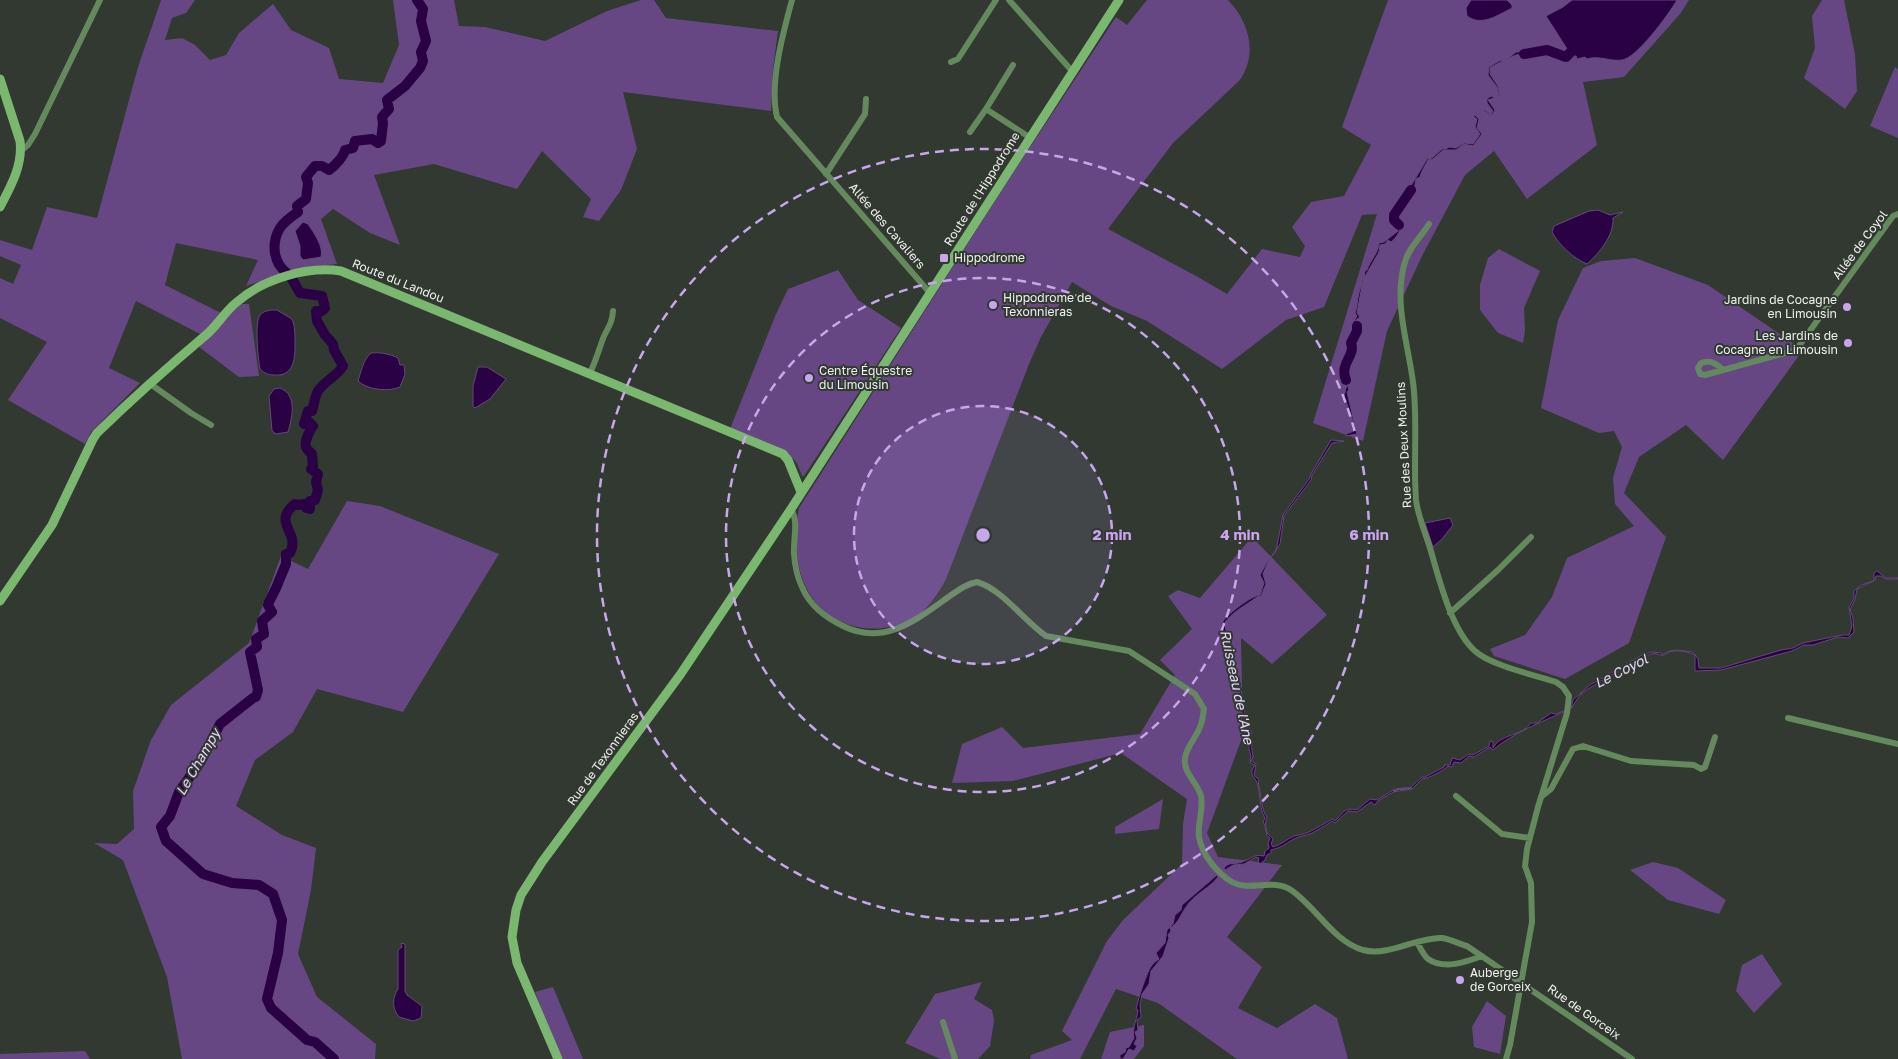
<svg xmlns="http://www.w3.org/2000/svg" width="1898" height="1059" font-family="'Golos Text',sans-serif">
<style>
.green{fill:#664783}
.water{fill:#2a0145;stroke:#654977}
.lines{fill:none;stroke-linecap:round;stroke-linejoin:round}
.stream{stroke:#654977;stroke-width:2}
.river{stroke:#2a0145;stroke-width:10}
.street{stroke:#63895c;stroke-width:6}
.secondary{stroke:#7ab76f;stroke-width:9}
.ring{fill:none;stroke:#c9a5ee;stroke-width:2.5;stroke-dasharray:9 6}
.poi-dot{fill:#c9a5ee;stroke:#323931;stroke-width:2}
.labels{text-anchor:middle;stroke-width:4;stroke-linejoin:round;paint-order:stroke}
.street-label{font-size:12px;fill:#eef2ed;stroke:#323931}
.poi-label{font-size:12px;fill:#eef2ed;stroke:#323931;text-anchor:start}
.water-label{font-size:14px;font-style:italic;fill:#e7d4fc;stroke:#323931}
.centre{fill:#c9a5ee;stroke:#323931;stroke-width:2.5}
.ring-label{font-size:15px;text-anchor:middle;font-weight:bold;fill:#c9a5ee;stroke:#323931;stroke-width:4;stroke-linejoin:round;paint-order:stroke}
</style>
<rect width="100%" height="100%" fill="#323931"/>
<path class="green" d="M 161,0 L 195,0 L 186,13 L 172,18 L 165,40 L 182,38 L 195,45 L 210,60 L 226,55 L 239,33 L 273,4 L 291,30 L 329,48 L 339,79 L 383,83 L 399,45 L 393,0 L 454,0 L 459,26 L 485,27 L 545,41 L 607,11 L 641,0 L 654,0 L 666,18 L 778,31 L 773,69 L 771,111 L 623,92 L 637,149 L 621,190 L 599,221 L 583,217 L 591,199 L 542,151 L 517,189 L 434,164 L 374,175 L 400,245 L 370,233 L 333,209 L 321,219 L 337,264 L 306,267 L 246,286 L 258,260 L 176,243 L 165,285 L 227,316 L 242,304 L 249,304 L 259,376 L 239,377 L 199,347 L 208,338 L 136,301 L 109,368 L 140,383 L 91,432 L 85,444 L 8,400 L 47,342 L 0,318 L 0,278 L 13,284 L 21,265 L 0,256 L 0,240 L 32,250 L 47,207 L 97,218 L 138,67 Z
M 1147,0 L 1228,0 C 1249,21 1258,54 1240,80 L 1173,143 L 1108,229 L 1198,277 L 1227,294 L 1262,249 L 1300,257 L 1305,246 L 1292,227 L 1311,202 L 1344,196 L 1371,145 L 1342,127 L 1388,0 L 1689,0 L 1680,14 L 1624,77 L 1583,82 L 1597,145 L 1527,199 L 1494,151 L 1465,175 L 1422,256 L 1387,331 L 1363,441 L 1313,423 L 1377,214 L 1362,215 L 1324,307 L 1286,320 L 1222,369 L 1147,321 L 1111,306 L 1072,282 L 1041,337 L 1029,364 L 946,579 C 941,589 934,599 927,607 C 924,611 919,614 915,617 C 878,640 825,628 806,587 C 795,566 794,531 799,508 L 1009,179 L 1116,17 L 1127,25 Z
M 1822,0 L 1844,0 L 1855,54 L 1857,91 L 1845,109 L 1804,78 L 1815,48 L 1812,16 Z
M 1895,67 L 1898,69 L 1898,138 L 1870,126 Z
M 1499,249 L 1540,271 L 1524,308 L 1525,331 L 1523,343 L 1498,333 L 1480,310 L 1480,285 L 1488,258 Z
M 1635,258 L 1708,285 L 1803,350 L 1723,460 L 1686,425 L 1639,457 L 1624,493 L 1666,537 L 1629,643 L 1565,679 L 1494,656 L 1490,649 L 1525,635 L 1552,597 L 1567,558 L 1634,526 L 1615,504 L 1613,478 L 1622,447 L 1614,431 L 1599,433 L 1541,408 L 1558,320 L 1583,268 L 1601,261 Z
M 838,270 L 858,300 L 901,328 L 804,476 L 802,476 L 797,463 L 786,451 L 730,429 L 776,314 L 788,289 Z
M 347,501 L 380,506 L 499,554 L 403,712 L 317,689 L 293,732 L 255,760 L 236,806 L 282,835 L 316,848 L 311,890 L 298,954 L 317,997 L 376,1044 L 375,1059 L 182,1059 L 167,977 L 123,860 L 94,843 L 117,844 L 134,829 L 133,791 L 151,740 L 171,705 L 249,643 L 281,556 L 308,569 Z
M 1252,537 L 1327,615 L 1272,664 L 1241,638 L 1243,735 L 1207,833 L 1218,857 L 1282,865 L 1227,937 L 1262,967 L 1238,1008 L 1277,1028 L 1315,1004 L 1337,1018 L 1348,1059 L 1237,1059 L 1158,1003 L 1116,989 L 1080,1059 L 1030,1059 L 1031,1055 L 1072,1040 L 1062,1031 L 1107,941 L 1123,920 L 1182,864 L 1183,824 L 1187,799 L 1121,753 L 1013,781 L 952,783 L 962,744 L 1002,727 L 1023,748 L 1140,734 L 1175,675 L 1160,660 L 1192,629 L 1168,596 L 1178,590 L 1200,598 Z
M 1163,799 L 1159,829 L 1115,834 L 1115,827 Z
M 1653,862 L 1678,868 L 1726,900 L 1719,914 L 1668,900 L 1630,870 Z
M 1762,954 L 1782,984 L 1754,1013 L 1736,991 L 1742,965 Z
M 982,982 L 974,999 L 992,1010 L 994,1021 L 990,1046 L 978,1059 L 940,1059 L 905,1043 L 935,994 Z
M 553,987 L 583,1059 L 560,1059 L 535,992 Z
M 1487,1001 L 1506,1016 L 1500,1054 L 1474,1047 L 1472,1027 Z
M 1144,1025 L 1144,1046 L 1134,1059 L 1101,1059 L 1110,1032 Z
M 85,1051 L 90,1059 L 0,1059 L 0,1054 Z"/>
<path class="water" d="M 1471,0 L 1507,0 L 1512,5 L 1512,8 C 1498,15 1482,27 1467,16 L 1466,8 Z
M 1572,0 L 1677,0 C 1669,14 1637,58 1622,60 C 1611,62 1599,55 1587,59 L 1585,57 L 1577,59 L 1576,56 L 1572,56 L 1569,52 L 1546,16 L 1563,7 Z
M 1546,48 L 1561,55 L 1566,54 L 1568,58 L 1547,51 L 1543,52 L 1539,51 L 1533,55 L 1529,53 C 1524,55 1521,54 1516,55 C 1513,56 1494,65 1490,68 L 1490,74 L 1498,86 L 1500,96 L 1488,100 L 1495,110 L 1492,115 L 1484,111 L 1475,115 L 1479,119 L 1477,128 L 1482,134 L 1473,146 L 1464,144 L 1456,150 L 1443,150 L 1433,159 L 1428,160 L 1422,171 L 1420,177 L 1416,179 L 1415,185 L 1404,200 L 1403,199 L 1427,159 L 1432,158 L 1442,149 L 1446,149 L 1449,147 L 1456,148 L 1464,143 L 1473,144 L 1480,134 L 1475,127 L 1477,119 L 1474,117 L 1474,115 L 1485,110 L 1491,114 L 1493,111 L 1487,103 L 1487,99 L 1491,96 L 1495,98 L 1499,96 L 1497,87 L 1488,75 L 1489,67 L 1499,61 L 1506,60 L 1516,52 L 1536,52 L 1538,50 L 1542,50 Z
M 1598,210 L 1610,215 L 1623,212 L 1613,218 C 1614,236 1599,253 1587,264 C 1573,258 1559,245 1552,232 L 1554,226 L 1589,211 Z
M 1394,215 L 1401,225 C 1400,232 1396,238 1391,242 L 1388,240 L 1385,244 L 1380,245 L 1379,252 L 1363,280 L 1357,313 L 1360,317 L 1356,320 L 1355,323 L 1358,327 L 1358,332 L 1352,343 L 1353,347 L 1351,355 L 1352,357 L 1348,359 L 1344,374 L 1349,390 L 1347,392 L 1357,434 L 1346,436 L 1346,434 L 1354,431 L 1352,418 L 1344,396 L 1347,384 L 1342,377 L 1345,359 L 1348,357 L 1352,348 L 1350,343 C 1356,335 1356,331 1353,323 L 1357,316 L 1355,313 C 1358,306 1357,299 1359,293 C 1360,288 1362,286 1362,280 L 1364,278 L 1365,271 L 1367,270 C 1370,261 1379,252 1379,243 L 1384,242 L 1398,231 L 1397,223 L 1391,221 Z
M 303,222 L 308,224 C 314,233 324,247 321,257 L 303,260 L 300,256 L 300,246 L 295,231 Z
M 277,310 L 292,319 C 295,326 295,334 295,342 C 295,357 295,377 274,375 C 268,375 264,373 260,369 C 258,359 255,325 259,317 C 262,310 271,310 277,310 Z
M 371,353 C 380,352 390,354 398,358 L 400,365 L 404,365 L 405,374 L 400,387 C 389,392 367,390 358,381 C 361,372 363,360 371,353 Z
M 478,367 L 487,367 L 506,379 L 490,399 L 475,408 L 473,406 L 473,386 Z
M 280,388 C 298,395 292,418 288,432 L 276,434 L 272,431 L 269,396 L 274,389 Z
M 1331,440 L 1344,441 L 1332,443 L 1312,475 L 1311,480 L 1284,516 L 1280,544 L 1268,562 L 1263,574 L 1266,584 L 1261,596 L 1257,597 C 1246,605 1234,611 1225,622 C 1227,645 1233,666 1240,689 C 1245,703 1243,719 1252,733 L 1250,736 L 1253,757 L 1251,761 L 1256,764 L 1254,775 L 1259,780 L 1258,782 C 1261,792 1261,811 1267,817 C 1265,820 1265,831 1268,834 C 1269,836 1272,837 1273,839 L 1271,844 L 1273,847 C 1281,845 1287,839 1294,836 C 1299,835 1305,834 1309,832 C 1317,828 1324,824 1332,819 L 1335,821 C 1344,813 1343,807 1357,810 L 1370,799 L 1377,800 L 1393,790 L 1409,789 L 1422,777 L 1425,777 L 1444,767 L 1444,765 L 1450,765 L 1452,758 L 1460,760 L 1469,754 L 1473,755 L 1489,746 L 1490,741 L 1493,742 L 1493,748 C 1499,734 1523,736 1531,723 L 1537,723 L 1551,713 L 1556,714 L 1566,710 L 1566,711 C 1541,722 1513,733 1493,750 L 1490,747 L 1474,757 L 1469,756 L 1461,763 L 1454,762 L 1452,767 L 1448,766 C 1442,771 1430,778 1422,779 L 1412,789 L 1393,792 L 1378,801 L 1375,805 L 1371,802 L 1357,812 L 1348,811 L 1335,823 L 1332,821 C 1325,826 1319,829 1312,833 C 1306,836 1298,836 1292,840 C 1282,846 1282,847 1271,850 L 1271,853 L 1267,855 L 1265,860 L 1260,864 L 1258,861 L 1259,858 L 1256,857 L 1244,864 L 1233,865 L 1225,870 L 1224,868 C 1230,861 1235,865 1242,862 C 1254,858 1252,854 1264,856 L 1265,851 L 1269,848 L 1268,843 L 1270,838 L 1267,836 L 1265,825 L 1263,822 L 1265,818 C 1257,806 1263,785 1252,775 L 1252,770 L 1255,765 L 1250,763 L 1251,757 L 1247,739 L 1249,734 L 1242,712 L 1239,690 L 1234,683 L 1228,658 L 1223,633 L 1223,621 C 1229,613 1251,596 1260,595 L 1264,583 L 1260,575 L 1267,562 L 1276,551 L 1283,515 L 1309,479 L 1311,474 Z
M 1450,518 L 1453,525 L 1442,539 L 1433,547 L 1425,523 Z
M 1877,571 L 1886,578 L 1898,578 L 1898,579 L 1886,579 L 1881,576 L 1876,576 L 1875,580 L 1857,589 L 1855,600 L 1850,609 L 1853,618 L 1854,632 L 1848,638 L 1838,637 L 1813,645 L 1804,645 L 1792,651 L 1721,670 L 1695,671 L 1695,655 C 1690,652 1676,649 1669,652 C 1667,653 1664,655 1662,656 C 1658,654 1656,653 1651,654 C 1645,655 1587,688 1581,694 C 1577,699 1574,704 1571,709 L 1573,700 L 1590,685 L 1642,655 L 1652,652 L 1661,653 L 1662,655 C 1673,647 1681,651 1693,652 L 1698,659 L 1699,668 L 1721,668 L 1781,650 L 1793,648 L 1803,643 L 1842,635 L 1849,635 L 1852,626 L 1849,607 L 1854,599 L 1854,591 L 1861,585 L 1874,581 L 1874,573 Z
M 1217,875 L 1218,877 C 1210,888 1194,894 1186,907 C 1181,914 1178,924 1170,928 L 1171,931 L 1168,935 L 1169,938 L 1163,956 L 1151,971 L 1149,984 L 1142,994 L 1140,1005 L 1141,1017 L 1137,1020 L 1138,1030 L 1135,1032 L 1137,1038 L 1134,1044 L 1137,1046 L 1134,1051 L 1129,1049 L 1123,1059 L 1120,1059 L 1120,1055 L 1125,1052 L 1126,1048 L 1129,1047 L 1134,1038 C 1132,1027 1137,1020 1138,1010 L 1136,1009 C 1138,1000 1147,970 1153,964 C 1154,962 1157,961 1159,959 L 1156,953 L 1165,943 L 1167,930 L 1173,924 L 1175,915 L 1181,910 L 1182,905 Z
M 401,943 L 405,944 L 405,991 L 407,995 L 422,1006 L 421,1018 L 413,1021 L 399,1017 C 392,1009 392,998 398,989 L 398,950 L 402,947 Z"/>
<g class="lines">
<path class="stream" d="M 1394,791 L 1398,789 L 1411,788"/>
<path class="river" d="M 1524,54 L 1547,50 L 1566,57 L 1578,44
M 1399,225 L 1394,220 L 1394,215 L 1411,190
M 287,273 C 273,263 271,243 280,228 C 284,222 292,216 298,212 L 297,206 L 306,199 L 308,183 L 306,177 L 315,166 L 322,166 L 329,170 C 335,166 344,156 345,150 L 353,148 L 355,141 L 372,139 L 378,143 L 381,141 L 383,123 L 382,117 L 389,109 L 387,100 L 405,86 L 420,68 L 423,61 L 421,52 L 426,41 L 421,21 L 423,9 L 417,0
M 292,279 L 300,293 L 322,296 L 325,308 L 322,311 L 316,311 L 317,321 L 325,335 L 333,344 L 334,350 L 343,366 C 337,376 325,381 318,391 C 315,396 314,405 312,411 L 308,411 L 304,424 L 309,422 L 313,426 C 310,430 304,441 306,447 C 307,450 310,452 312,454 L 313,467 L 311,469 L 318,474 L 316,482 L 318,490 L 315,500 L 310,501 L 310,509 L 306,508 L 304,504 L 298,505 L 295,504 C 271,523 301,532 290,553 L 286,554 L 286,564 L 276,588 L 269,602 L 268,605 L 272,612 L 262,621 L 264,634 L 256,639 L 257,647 L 250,652 L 258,690 L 256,697 L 253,698 L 220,724 L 201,761 L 179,792 L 170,816 L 161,827 L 166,841 L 203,874 L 232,883 L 259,885 L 273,894 L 282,920 L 278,953 L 267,999 L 271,1008 L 307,1040 L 315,1042 L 334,1059
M 1346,380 C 1339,363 1356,356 1351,343 L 1357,331 L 1357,326"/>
<path class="street" d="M 792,0 C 783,33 769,84 777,117 L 930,293
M 1009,0 L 1072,71
M 951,62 L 958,59 L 996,0
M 1013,65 L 986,109 L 1029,137
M 970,132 L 986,109
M 22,150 L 28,145 L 35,134 L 100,0
M 826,174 L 865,114 L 866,99
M 1429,224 C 1421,237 1409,247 1405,262 C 1393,301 1408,343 1413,382 C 1418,420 1413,461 1416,500 C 1418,516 1425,532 1430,548 C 1439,578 1451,630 1475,651 C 1490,665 1534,675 1556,682 L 1563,687 L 1569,696 L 1567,713 L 1538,807 L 1527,849 L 1525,866 L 1531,883 L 1532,922 L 1510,1045 L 1506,1059
M 1723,370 C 1716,363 1711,360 1701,363 L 1698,368 L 1700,374 L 1705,375 L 1796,350 L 1893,216 L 1898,214
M 590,373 C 596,361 599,349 604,336 C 609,326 612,323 613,311
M 149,383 L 191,413 L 211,425
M 791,509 C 799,522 793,539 794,554 C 795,566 797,577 802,587 C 810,606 825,617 843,626 C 883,646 915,621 947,598 C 956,592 965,584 977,582 C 1002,589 1024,621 1046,636 L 1129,651 L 1195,694 L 1204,709 C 1203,713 1203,719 1201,724 C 1198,736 1187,745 1185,758 C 1183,773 1197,782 1201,796 C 1204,809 1197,824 1199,837 C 1202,855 1217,873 1232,882 C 1250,892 1273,878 1291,890 C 1316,907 1333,941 1363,950 C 1389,957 1416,937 1442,938 C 1450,939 1459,944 1467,946 L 1632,1059
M 1450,613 L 1498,570 L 1531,537
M 1788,718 L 1898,744
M 1456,796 L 1502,834 L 1530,838
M 1541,797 L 1551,789 L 1573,749 L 1583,746 L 1631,761 L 1694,765 L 1701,769 L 1705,767 L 1715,737
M 1417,942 C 1420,947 1423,955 1428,959 C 1444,970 1466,962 1482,956
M 943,1022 L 955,1059"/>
<path class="secondary" d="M 0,79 L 20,141 C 23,165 11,186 0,207
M 0,601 L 52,525 L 93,439 L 97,433 C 132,399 168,367 206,335 C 217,326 225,311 237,302 C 263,279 307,266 341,271 L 783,454 L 788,460 L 801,492
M 558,1059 L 517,963 L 512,937 L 516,910 L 521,895 L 542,862 L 680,675 L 791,509 L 1119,0"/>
</g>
<circle cx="983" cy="535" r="129" fill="#c9a5ee" fill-opacity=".12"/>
<g class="ring">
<circle cx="983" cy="535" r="129"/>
<circle cx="983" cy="535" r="257"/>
<circle cx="983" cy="535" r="386"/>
</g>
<g class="poi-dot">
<rect x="939" y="253" width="10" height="10" rx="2.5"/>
<circle cx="993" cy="305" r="5"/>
<circle cx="1847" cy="307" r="5"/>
<circle cx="1848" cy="343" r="5"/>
<circle cx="809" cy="378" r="5"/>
<circle cx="1460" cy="980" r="5"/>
</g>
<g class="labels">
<g class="street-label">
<text transform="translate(982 189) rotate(-58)" y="4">Route de l'Hippodrome</text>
<text transform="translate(887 226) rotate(49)" y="4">Allée des Cavaliers</text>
<text transform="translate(1860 245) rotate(-53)" y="4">Allée de Coyol</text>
<text transform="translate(398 281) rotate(22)" y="4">Route du Landou</text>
<text transform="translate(1404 445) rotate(-93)" y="4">Rue des Deux Moulins</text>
<text transform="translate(603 759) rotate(-54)" y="4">Rue de Texonnieras</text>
<text transform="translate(1584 1012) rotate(35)" y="4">Rue de Gorceix</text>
</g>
<g class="poi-label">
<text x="954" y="262">Hippodrome</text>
<text x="1003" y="302">Hippodrome de<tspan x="1003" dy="14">Texonnieras</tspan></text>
<text x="1837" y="304" text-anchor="end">Jardins de Cocagne<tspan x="1837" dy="14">en Limousin</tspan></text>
<text x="1838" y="340" text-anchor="end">Les Jardins de<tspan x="1838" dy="14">Cocagne en Limousin</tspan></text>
<text x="819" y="375">Centre Équestre<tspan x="819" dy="14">du Limousin</tspan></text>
<text x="1470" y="977">Auberge<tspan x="1470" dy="14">de Gorceix</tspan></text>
</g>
<g class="water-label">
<text transform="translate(1621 671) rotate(-27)" y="5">Le Coyol</text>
<text transform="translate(1237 687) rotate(78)" y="5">Ruisseau de l'Ane</text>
<text transform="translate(198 762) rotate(-60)" y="5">Le Champy</text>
</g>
</g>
<circle cx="983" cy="535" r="8" class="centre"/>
<g class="ring-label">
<text x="1112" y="540">2 min</text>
<text x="1240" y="540">4 min</text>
<text x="1369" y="540">6 min</text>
</g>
</svg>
